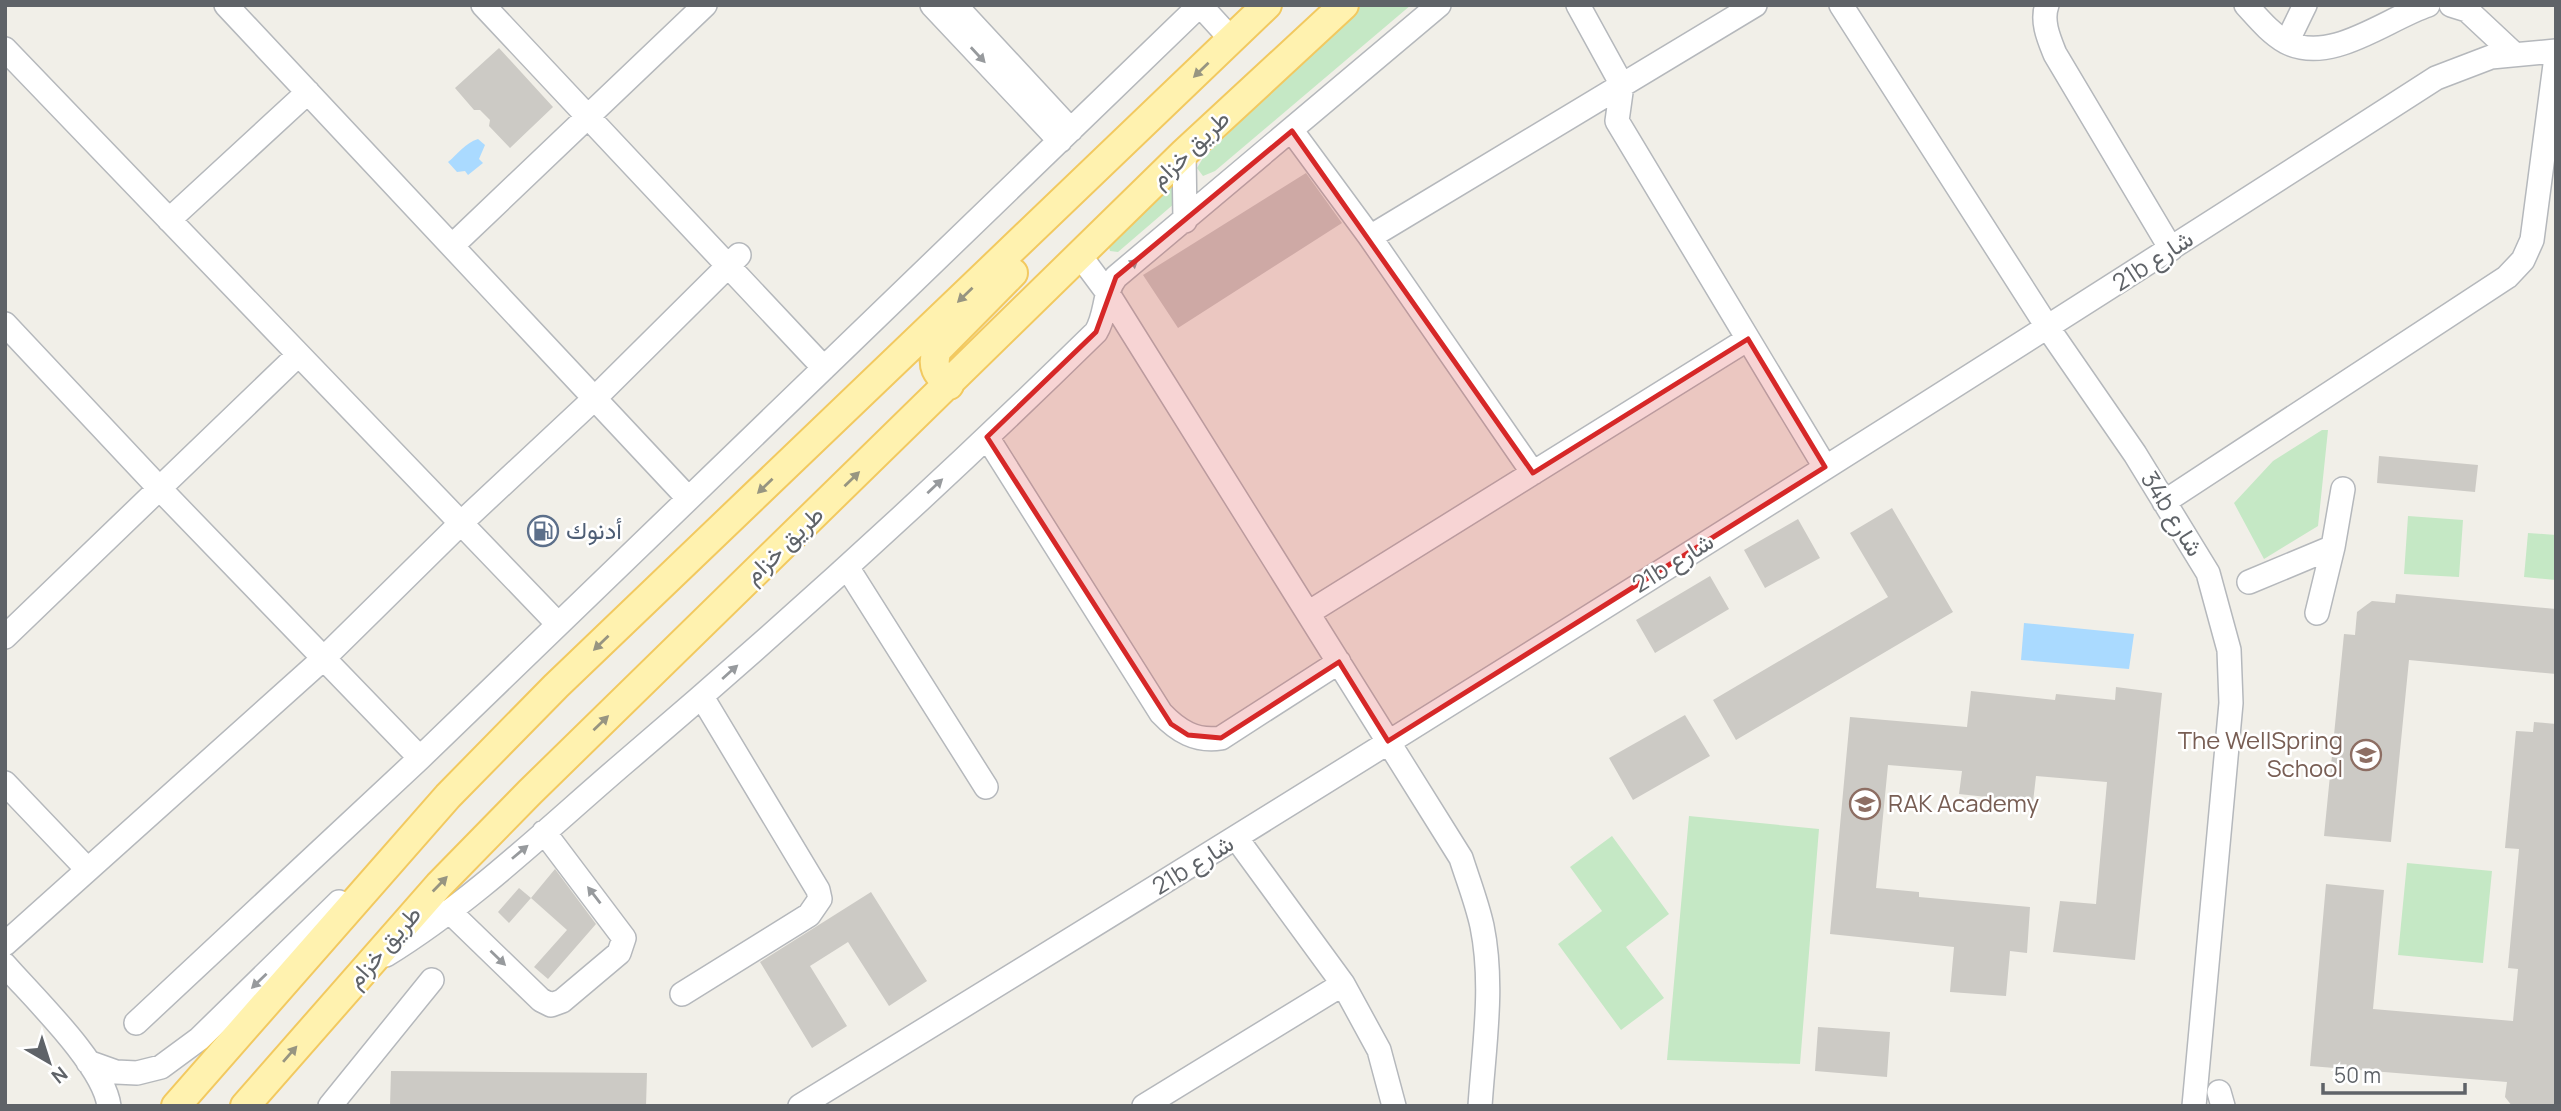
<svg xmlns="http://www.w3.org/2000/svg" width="2561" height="1111" font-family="Manrope,Vazirmatn,sans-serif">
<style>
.green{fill:#c5e8c5}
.water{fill:#aadaff}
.building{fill:#cccac5}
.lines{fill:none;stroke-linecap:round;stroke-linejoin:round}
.minor-casing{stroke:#b5b8bc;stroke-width:26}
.major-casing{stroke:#f2c960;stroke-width:32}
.minor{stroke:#fff;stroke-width:23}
.major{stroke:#fff2af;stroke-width:28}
.oneway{fill:#979a9d}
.oneway2{fill:#979581}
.marked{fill:#d62828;fill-opacity:0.2;stroke:#d62828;stroke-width:5;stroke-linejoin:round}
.labels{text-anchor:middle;stroke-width:5;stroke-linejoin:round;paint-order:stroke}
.street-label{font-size:24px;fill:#5f6368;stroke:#fff}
.service-label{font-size:24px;fill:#4e5e75;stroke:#fff;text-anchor:start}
.education-label{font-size:24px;fill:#785e54;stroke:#fff;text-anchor:end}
</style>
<rect width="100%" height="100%" fill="#f1efe8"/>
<path class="green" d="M 1362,5 L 1411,5 L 1215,171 L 1203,176 L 1197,168 L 1203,158 Z
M 1177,181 L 1175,203 L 1118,252 L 1110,251 L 1109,247 Z
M 2322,430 L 2328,430 L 2318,526 L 2264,559 L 2234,503 L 2273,461 Z
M 2408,516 L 2463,520 L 2459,577 L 2404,574 Z
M 2528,533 L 2556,535 L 2556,580 L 2524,577 Z
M 1689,816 L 1819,829 L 1800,1064 L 1667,1060 Z
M 1612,836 L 1669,914 L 1626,947 L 1664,998 L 1621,1030 L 1558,944 L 1602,911 L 1570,867 Z
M 2407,863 L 2492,871 L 2483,963 L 2398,955 Z"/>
<path class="water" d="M 478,139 L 485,145 L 479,159 L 483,163 L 468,175 L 465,171 L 457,172 L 448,162 C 458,154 465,143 478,139 Z
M 2024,623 L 2134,634 L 2129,669 L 2021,660 Z"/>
<path class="building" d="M 499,48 L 553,107 L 510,148 L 489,126 L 490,120 L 480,110 L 474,110 L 455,88 Z
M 1306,173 L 1342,223 L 1178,328 L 1143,275 Z
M 2379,456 L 2478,465 L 2475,492 L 2377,483 Z
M 1892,508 L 1953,612 L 1736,740 L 1713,700 L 1888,597 L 1850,533 Z
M 1798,519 L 1820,558 L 1765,588 L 1744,550 Z
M 1710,576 L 1729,609 L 1655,653 L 1636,620 Z
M 2396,594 L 2556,609 L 2556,674 L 2409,660 L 2391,842 L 2324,836 L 2344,634 L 2355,635 L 2357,612 L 2365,606 L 2372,601 L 2395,603 Z
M 2116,687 L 2162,693 L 2135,960 L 2053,952 L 2060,901 L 2096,904 L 2107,782 L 2036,776 L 2033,802 L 1959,794 L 1962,771 L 1888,765 L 1876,888 L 1919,892 L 1919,897 L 2030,907 L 2027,953 L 2010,951 L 2006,996 L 1950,992 L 1954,947 L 1830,934 L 1850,717 L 1967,727 L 1971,691 L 2055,700 L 2056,694 L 2115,700 Z
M 1685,715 L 1710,756 L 1633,800 L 1609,758 Z
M 2534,722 L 2556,724 L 2556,1106 L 2512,1106 L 2505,1097 L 2507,1082 L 2310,1066 L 2326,884 L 2384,890 L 2373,1009 L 2513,1021 L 2518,969 L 2508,968 L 2519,849 L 2505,848 L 2516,731 L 2533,732 Z
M 555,869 L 596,924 L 548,979 L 534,967 L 567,930 L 531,898 Z
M 519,888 L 531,898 L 509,923 L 498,912 Z
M 871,892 L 927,981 L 889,1006 L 848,942 L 810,966 L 847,1026 L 812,1048 L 760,962 Z
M 1818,1027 L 1890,1032 L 1887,1077 L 1815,1071 Z
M 391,1071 L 647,1073 L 646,1106 L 390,1106 Z"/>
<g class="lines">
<g class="minor-casing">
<path id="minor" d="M 226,5 L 687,497
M 483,5 L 824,368
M 932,5 L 1060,141
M 955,5 L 1071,130
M 1200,5 L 1232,40
M 1578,5 L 1622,85 L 1617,121 L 1825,467
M 1841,5 L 2048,328 L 2135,454 L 2208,573 L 2229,650 L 2231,703 L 2194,1106
M 2047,5 C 2041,21 2049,39 2055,54 L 2171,249
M 2246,5 C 2258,18 2270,33 2286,42 C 2331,65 2386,19 2428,5
M 2451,5 L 2467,10 L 2513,53
M 2287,42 L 2305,5
M 5,49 L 558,624
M 1292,131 L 1370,237 L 1533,473
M 1184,153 L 1185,221
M 169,220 L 308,92
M 1370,237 L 1755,5
M 452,246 L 705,5
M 1081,257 L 1107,292 L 1461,858 C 1468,880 1477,903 1482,926 C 1494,985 1484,1046 1480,1106
M 5,324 L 161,490 L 420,758
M 987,437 L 1161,713 C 1178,731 1196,742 1221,738 L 1339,662
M 2164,502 L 2507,277 L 2523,260 L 2532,240 L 2556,57
M 847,567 L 986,787
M 2249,582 L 2333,547
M 1308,613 L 1748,339
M 2317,613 L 2333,547 L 2343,489
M 5,637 L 298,355
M 5,783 L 87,869
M 1237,839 L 1343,984 L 1379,1050 L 1394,1106
M 449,911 L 541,1000 L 551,1005 L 562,1001 L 619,953 L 624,938 L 544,832
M 5,944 L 324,658 L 461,523 L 595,398 L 739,255
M 386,955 C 472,902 547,829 624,763 C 786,625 944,481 1096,332 C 1107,314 1103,293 1116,277 L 1439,5
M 5,965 C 33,997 104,1065 109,1106
M 682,994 L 809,915 L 820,899 L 818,890 L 702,697
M 136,1023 L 420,758 L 1200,5
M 88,1062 L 116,1072 L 137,1073 L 161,1067 L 199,1039 L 339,902
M 2219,1092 L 2223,1106
M 330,1106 L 432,980
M 800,1106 C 1349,770 1894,427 2436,78 L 2491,57 L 2556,51
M 1144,1106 L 1343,984"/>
</g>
<g class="major-casing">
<path id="major" d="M 949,385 C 937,374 931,366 937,350 L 1013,273
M 176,1106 L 448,796 L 556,686 L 1267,5
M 245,1106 L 439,885 L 530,792 L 1184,153 L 1344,5"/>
</g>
<use href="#minor" class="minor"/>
<use href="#major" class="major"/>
</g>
<defs><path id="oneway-solid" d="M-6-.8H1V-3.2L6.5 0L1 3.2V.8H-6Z" transform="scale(1.75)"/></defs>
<g class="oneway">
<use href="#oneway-solid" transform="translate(978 55) rotate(47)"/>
<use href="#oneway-solid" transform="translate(1130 266) rotate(-39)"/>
<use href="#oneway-solid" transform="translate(935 486) rotate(-43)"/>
<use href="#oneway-solid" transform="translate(730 672) rotate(-42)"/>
<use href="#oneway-solid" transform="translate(520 852) rotate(-40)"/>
<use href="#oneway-solid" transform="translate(594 895) rotate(-128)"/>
<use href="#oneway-solid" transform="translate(498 958) rotate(44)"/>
<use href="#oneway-solid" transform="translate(259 981) rotate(136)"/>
</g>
<g class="oneway2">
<use href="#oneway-solid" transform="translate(1201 70) rotate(136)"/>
<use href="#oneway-solid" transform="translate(965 295) rotate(136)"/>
<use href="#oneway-solid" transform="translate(852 479) rotate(-44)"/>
<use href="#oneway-solid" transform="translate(765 486) rotate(136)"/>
<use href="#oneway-solid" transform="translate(601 643) rotate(136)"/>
<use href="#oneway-solid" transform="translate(601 723) rotate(-44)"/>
<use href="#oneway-solid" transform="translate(440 884) rotate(-46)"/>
<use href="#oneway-solid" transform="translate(290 1054) rotate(-49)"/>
</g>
<path class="marked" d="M 1292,131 L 1533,473 L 1748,339 L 1825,467 L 1388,741 L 1339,662 L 1221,738 L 1188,735 L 1171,724 L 987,437 L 1096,332 L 1116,277 Z"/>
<defs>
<g id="fuel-ring" transform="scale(1.575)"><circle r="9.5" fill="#fff" stroke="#5c6f8a" stroke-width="1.5"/><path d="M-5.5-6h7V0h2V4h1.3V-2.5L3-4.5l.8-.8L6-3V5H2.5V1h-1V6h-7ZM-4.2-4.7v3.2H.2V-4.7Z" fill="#5c6f8a"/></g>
<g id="school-ring" transform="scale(1.575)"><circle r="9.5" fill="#fff" stroke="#8d6e63" stroke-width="1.5"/><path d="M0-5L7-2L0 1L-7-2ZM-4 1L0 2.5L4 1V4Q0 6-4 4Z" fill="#8d6e63"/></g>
</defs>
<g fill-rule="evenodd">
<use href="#fuel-ring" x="543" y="531"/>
<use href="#school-ring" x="2366" y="755"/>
<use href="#school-ring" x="1865" y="804"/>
</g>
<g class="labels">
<g class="street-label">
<text transform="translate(1190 149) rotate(-44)" y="8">طريق خزام</text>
<text transform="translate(2153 261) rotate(-33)" y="8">21b شارع</text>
<text transform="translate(2172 514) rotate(58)" y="8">34b شارع</text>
<text transform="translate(784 545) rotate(-44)" y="8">طريق خزام</text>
<text transform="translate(1673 563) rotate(-32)" y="8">21b شارع</text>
<text transform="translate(1193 865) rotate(-32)" y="8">21b شارع</text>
<text transform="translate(384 947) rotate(-49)" y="8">طريق خزام</text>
</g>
<g class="service-label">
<text x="566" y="539">أدنوك</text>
</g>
<g class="education-label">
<text x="2343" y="749">The WellSpring<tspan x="2343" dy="28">School</tspan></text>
<text x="1888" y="812" text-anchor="start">RAK Academy</text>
</g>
</g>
<rect width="2561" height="1111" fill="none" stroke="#5f6368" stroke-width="14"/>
<g transform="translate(49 1062) rotate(141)" stroke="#ffffff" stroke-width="5" paint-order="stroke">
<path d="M0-5L12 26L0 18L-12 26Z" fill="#5f6368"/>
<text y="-10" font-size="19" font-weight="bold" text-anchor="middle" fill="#5f6368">N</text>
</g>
<path d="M2323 1083v10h142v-10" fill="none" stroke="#5f6368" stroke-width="3.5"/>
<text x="2334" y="1083" font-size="21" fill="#5f6368" stroke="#ffffff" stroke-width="5" paint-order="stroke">50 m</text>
</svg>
